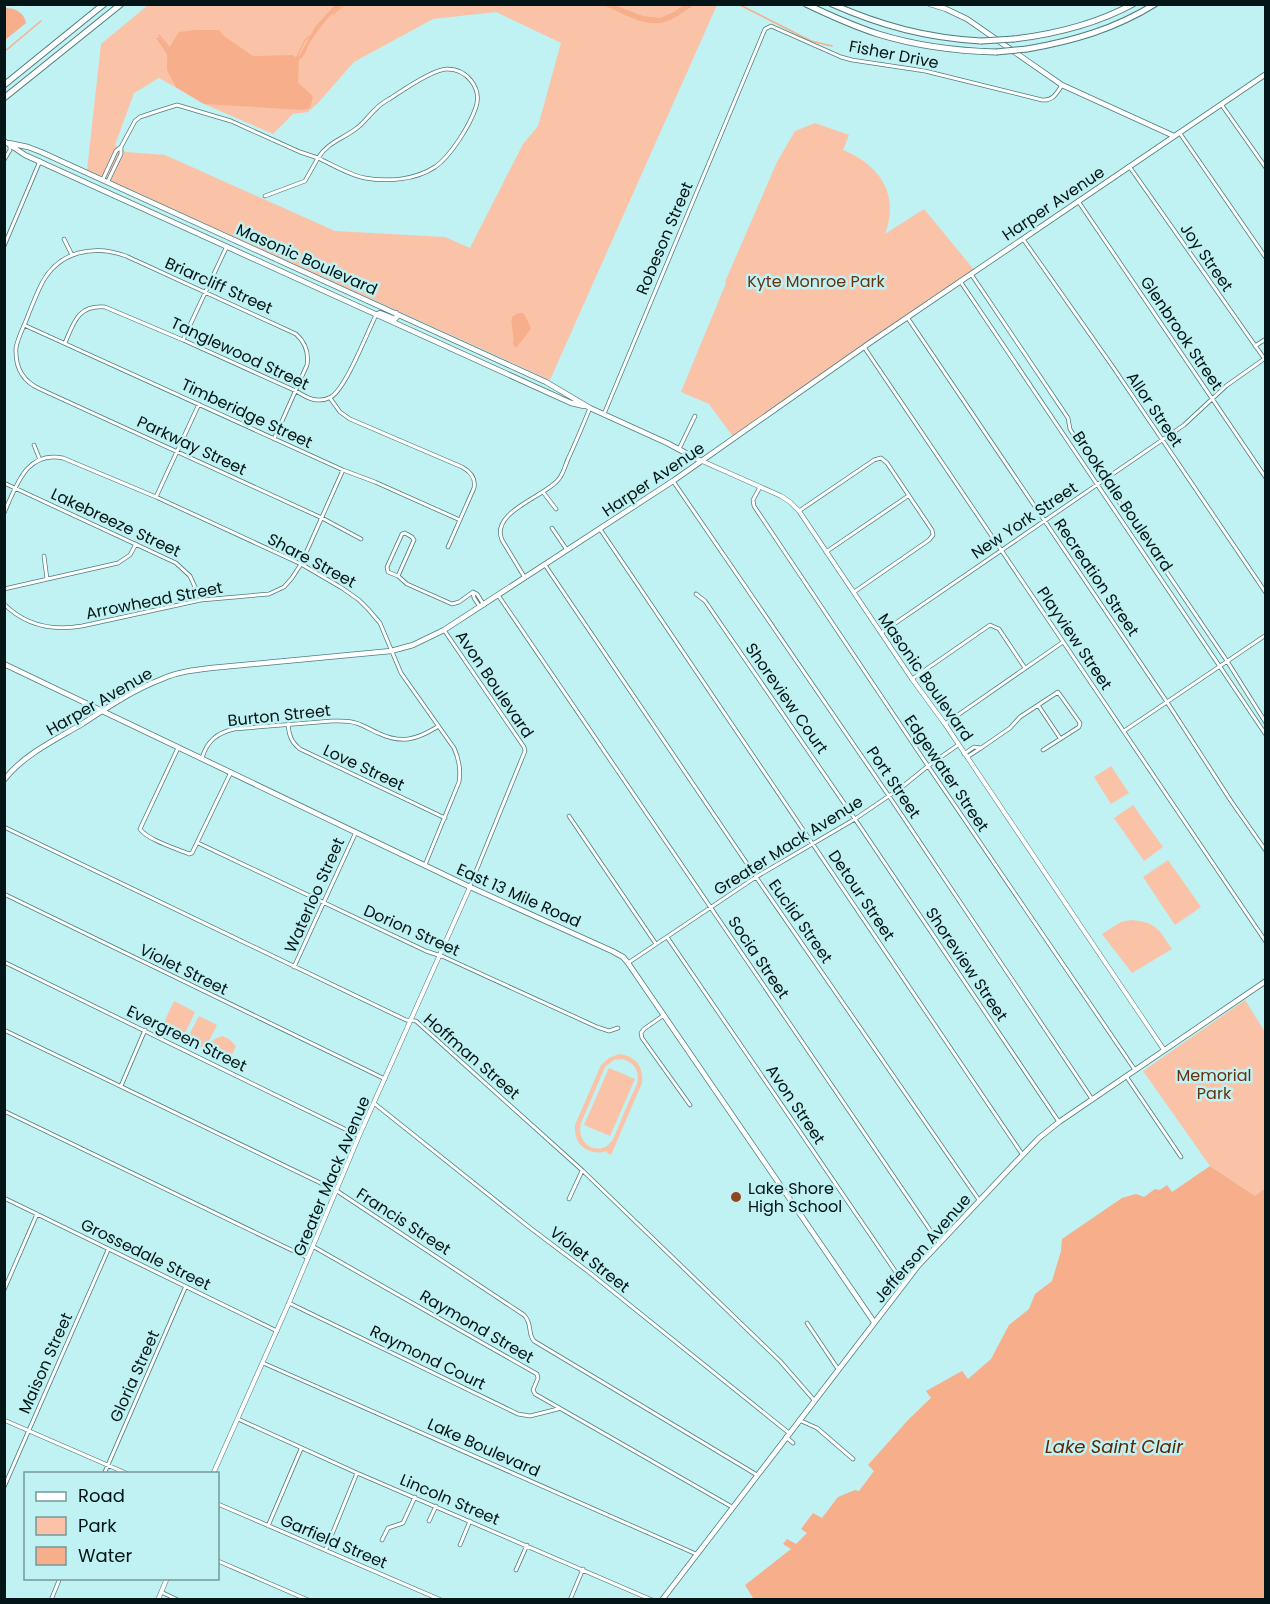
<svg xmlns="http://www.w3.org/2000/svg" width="1270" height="1604" font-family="Poppins,sans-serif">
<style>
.green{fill:#fac3a8;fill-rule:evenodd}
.water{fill:#f6ae8b}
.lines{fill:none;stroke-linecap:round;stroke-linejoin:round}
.stream{stroke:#f6ae8b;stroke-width:1.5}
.minor-casing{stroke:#4f7d7f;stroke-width:4.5}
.tertiary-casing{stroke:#4f7d7f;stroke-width:5}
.secondary-casing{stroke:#4f7d7f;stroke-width:6}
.motorway-casing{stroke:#4f7d7f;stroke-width:7}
.minor{stroke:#fff;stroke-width:3}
.tertiary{stroke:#fff;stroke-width:4}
.secondary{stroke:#fff;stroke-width:4.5}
.motorway{stroke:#fff;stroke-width:5}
.motorway-bridge-casing{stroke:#4f7d7f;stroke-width:7;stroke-linecap:butt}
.motorway-bridge{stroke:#fff;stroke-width:5}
.poi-dot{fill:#8e4821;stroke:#c0f1f3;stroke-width:2}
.labels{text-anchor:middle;stroke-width:5;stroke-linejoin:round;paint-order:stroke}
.street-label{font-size:16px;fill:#031516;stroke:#c0f1f3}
.park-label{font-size:16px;fill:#693110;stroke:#c0f1f3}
.poi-label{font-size:16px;fill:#031516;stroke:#c0f1f3;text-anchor:start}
.water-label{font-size:18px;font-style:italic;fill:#5c2502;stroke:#c0f1f3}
</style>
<rect width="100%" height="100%" fill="#c0f1f3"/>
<path class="green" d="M 148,5 L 717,5 L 550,380 L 87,170 L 101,44 ZM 496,12 L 561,43 L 538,126 L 523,144 L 470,248 L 445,237 L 335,231 L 165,155 L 126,152 L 115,145 L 134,93 L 159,78 L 204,104 L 273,134 L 293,114 L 308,112 L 318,103 L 354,62 L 433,19 Z
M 815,123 L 849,135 L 843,150 C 880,165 900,195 885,234 L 924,209 L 975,271 L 734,438 L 709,404 L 681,392 L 726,283 L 725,282 L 777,162 L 795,131 Z
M 1111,766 L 1129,793 L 1111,804 L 1094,777 Z
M 1133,805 L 1163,847 L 1144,861 L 1114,818 Z
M 1168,860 L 1201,907 L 1175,925 L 1143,877 Z
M 1131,920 C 1157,922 1159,930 1172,949 L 1132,973 L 1102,934 L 1121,922 Z
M 1245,1000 L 1265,1032 L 1265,1188 L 1255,1196 L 1210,1166 L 1143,1071 Z
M 174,1001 L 195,1012 L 181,1042 L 160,1031 Z
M 199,1016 L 217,1025 L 205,1049 L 187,1039 Z
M 223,1036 L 229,1039 L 236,1046 L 230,1059 L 224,1061 L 208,1052 C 210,1042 213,1038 223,1036 Z
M 619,1054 C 635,1056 644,1066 642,1083 L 611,1155 L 607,1153 L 607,1151 C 588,1157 573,1144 575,1125 L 601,1065 L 609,1058 ZM 622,1059 C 635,1062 640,1072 637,1084 C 631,1097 625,1110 620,1123 C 617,1129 615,1136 612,1141 C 599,1158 575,1144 581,1123 L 605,1067 L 614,1060 Z
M 609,1068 L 635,1079 L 610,1136 L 584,1125 Z"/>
<path class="water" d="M 335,5 L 342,5 C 329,15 318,29 309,44 C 306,50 305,56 299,60 L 298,83 C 303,88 310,92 313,97 L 310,108 L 304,110 L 204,104 L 176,87 L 167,70 L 167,54 L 156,38 L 159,37 L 169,48 L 179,32 L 196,30 L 219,30 L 224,36 L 253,56 L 293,55 L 295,57 L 300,55 L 315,27 Z
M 602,5 L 614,5 L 643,16 L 660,18 L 674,12 L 684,5 L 694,5 C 686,10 678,16 670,20 C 646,31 624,12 602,5 Z
M 5,8 C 15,8 24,12 26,23 L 5,40 Z
M 518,313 L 523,313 C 525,315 530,325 531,329 L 516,348 L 513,344 C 515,333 510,327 512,317 Z
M 1210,1166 L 1255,1196 L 1265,1188 L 1265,1599 L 755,1600 L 753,1598 L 745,1585 L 791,1549 L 783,1544 L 787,1539 L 796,1544 L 807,1533 L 801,1529 L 813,1513 L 822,1518 L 838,1497 L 855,1490 L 859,1491 L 874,1471 L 868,1465 L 909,1419 L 931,1398 L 926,1391 L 962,1371 L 968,1379 L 991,1359 L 1009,1325 L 1029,1309 L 1035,1294 L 1052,1281 L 1061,1251 L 1062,1239 L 1122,1198 L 1136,1194 L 1144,1197 L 1155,1189 L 1160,1190 L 1167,1185 L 1172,1192 Z"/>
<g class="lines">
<path class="stream" d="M 738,4 L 811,41 L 832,46
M 333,14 L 345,4
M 159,35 L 169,47
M 4,52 L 41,21
M 297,57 L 305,40 L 310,36"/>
<g class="minor-casing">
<path id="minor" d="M 1221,104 L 1266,168
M 1179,132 L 1266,258
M 121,147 L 135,121 L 140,117 L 158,111 L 177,105 L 231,121 L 300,152 L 318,158 C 328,142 343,139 357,128 C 364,123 369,115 376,109 C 380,104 386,101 391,98 C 403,90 433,69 447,69 C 467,69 482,88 476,107 C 470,125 451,156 435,167 C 415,180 388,182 365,178 C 349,175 333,165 318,158 L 305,181 L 265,196
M 4,160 L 10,150 L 10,145
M 1129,166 L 1266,361
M 103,179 L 116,151 L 121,147 L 121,154 L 108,181
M 1078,201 L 1266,478
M 64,239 L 72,255
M 1023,239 L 1113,367 L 1266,593
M 4,246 L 40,161
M 971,274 L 1068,418 L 1070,429 L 1073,434 L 1227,661 L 1266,723
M 960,281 L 1266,735
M 907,317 L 1167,702 L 1231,801 L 1266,851
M 24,325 L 343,470 L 375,482 L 460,520
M 183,340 L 227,246
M 65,343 C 74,322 78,305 105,307 L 183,340 L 296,391 C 307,398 318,404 331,397 C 346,388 367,333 376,315
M 1255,346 L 1266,339
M 864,347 L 1266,942
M 330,398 L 340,412 L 350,419 L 462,467 C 471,472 476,478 474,488 L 448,547
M 604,414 L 747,72 L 765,29 L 771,26 L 841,57 L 852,60 L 925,71 L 1042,100 C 1053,101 1057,93 1062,85
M 274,439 L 307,365 C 309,353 306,343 296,334 L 126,256 C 94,244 59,251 42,283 C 37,293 33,303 29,313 C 25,325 18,336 16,348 C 15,367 22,381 40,389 L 322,518 L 361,539
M 34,445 L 40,460
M 679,449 L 695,416
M 673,481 L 891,799 L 1092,1099
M 4,483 L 176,563 L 190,576 L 201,600
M 760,487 L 753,500 L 754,506 L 928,766 L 1135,1070
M 543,492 L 556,509
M 156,497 L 199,404
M 799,511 L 874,460 L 881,458 L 887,463 L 932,530 L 933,535 L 929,540 L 854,592
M 4,513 C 16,487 26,450 63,458 L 156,497 L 301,564 L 342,588 L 359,600 L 368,609 L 380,623 L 401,673 L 454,748 C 459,759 461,770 459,782 L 425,865
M 552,528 L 567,550
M 600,529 L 1022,1154
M 826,552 L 908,496
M 44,556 L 47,579
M 545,565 L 756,877 L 979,1200
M 398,576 L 414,540 L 412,537 L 405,533 L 402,534 L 387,567 L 388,572 L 398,576 L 407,584 L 452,604 L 459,602 L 473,592
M 525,578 L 502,540 C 490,512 544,497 558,480 C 563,475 565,466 568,459 C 576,442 583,425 590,408
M 4,589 L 118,563 L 130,555 L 136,544
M 696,594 L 705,601 L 855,819 L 1059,1122
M 498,595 L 939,1243
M 4,604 C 26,626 53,631 82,626 L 201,600 L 269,594 L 284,587 L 292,578 L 301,564 L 343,470
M 480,607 L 474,598 L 473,592 L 477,594 L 484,605
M 444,630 L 524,747 L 525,751 L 470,886
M 881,633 L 1184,425 L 1226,386 L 1264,359
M 912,679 L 990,625 L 999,629 L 1025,668
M 1038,705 L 1060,738
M 288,724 C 289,735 291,742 300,749 L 445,818
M 945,724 L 1063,642
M 1124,731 L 1266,635
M 178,748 L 140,829 C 148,840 175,848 189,854 L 192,853 L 231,772
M 981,748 L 1010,728 L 1020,717 L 1058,692 L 1080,723 L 1079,727 L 1043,750
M 964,754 L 974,747 L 981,748 L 967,757
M 202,758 C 207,741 217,733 234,729 L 332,721 C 339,721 348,720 356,723 C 363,725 371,730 378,733 C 401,744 416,740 437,727
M 569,816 L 656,944
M 4,827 L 406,1020 L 416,1021 L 583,1171 L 780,1361 L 814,1400
M 198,843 L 426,951 L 444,957 L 597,1027 L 609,1031 L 618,1028
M 4,894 L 385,1079
M 667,937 L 904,1284
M 4,962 L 359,1136
M 628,963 L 756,877 L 855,819 L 902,787 L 928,766 L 958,745
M 294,967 L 356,832
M 664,1015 L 644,1029 L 641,1033 L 642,1038 L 690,1105
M 4,1030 L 337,1191 L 524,1315 C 533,1324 527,1333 534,1341 L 757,1475
M 1126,1076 L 1181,1157
M 121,1086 L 145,1030
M 375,1104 L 529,1227 L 590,1273 L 789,1433
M 4,1111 L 308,1258
M 4,1198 L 277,1331
M 569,1199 L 582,1171
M 314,1247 L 537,1374 L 538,1378 L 533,1390 L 535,1394 L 732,1507
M 4,1290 L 37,1214
M 289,1303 L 518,1414 L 530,1416 L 558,1409
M 807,1323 L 838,1369
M 263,1363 L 696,1554
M 238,1419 L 357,1473 L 652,1600
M 4,1420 L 128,1474
M 799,1420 L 817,1428 L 853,1459
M 786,1437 L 793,1443
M 104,1474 L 185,1288
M 4,1487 L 108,1250
M 218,1504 L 441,1600
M 429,1521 L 436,1506
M 268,1526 L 301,1449
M 382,1540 L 388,1528 L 403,1523 L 415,1497
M 460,1545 L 470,1521
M 326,1549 L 357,1473
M 218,1561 L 308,1600
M 516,1570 L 527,1545
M 161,1592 L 178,1600
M 51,1600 L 60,1578
M 570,1600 L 583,1569"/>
</g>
<g class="tertiary-casing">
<path id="tertiary" d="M 702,461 L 781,496 L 790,502 L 799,511 L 912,679 L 945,724 L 1164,1050
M 213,1474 L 289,1303 L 359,1136 L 470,887
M 158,1600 L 167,1578"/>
</g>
<g class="secondary-casing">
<path id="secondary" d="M 930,4 L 946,9 L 967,19 L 1062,85 L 1174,136
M 4,141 L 25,155 L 571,403 L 584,406
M 9,143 L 28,147 L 41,152 L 502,362 L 546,382 L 590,408 L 667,443 L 701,461
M 376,315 L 380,313 L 395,319 L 397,317 L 396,313
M 4,664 L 470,887 L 612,951 L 623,957 L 628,963 L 874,1322
M 4,780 C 23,755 55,740 82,724 C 108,707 133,690 162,679 C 177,672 194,670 211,668 L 391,651 L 413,645 L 444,630 L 673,481 L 871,342 L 1266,74
M 662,1600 L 918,1266 L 1013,1165 L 1039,1138 L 1059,1122 L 1266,981"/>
</g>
<g class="motorway-casing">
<path id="motorway" d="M 806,4 C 829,15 853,26 878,34 C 917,46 956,51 996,52
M 832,4 C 882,26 927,38 981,41
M 1014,39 C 1056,34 1096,24 1133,4
M 1027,49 C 1073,41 1115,29 1155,4
M 4,85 L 104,4
M 4,98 L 121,4"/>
</g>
<use href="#minor" class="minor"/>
<use href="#tertiary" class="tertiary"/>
<use href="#secondary" class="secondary"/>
<use href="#motorway" class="motorway"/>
<g class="motorway-bridge-casing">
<path id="motorway-bridge" d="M 981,41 L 1014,39
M 996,52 L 1027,49"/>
</g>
<use href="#motorway-bridge" class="motorway-bridge"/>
</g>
<circle class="poi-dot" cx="736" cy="1197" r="6"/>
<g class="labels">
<g class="street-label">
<text transform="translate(894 54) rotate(11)" y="6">Fisher Drive</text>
<text transform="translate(1053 203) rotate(-34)" y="6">Harper Avenue</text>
<text transform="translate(664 238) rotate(-67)" y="6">Robeson Street</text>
<text transform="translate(1207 257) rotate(55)" y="6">Joy Street</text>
<text transform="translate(307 259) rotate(24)" y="6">Masonic Boulevard</text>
<text transform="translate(219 285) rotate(24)" y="6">Briarcliff Street</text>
<text transform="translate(1182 333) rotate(56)" y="6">Glenbrook Street</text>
<text transform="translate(240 353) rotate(25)" y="6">Tanglewood Street</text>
<text transform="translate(1155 409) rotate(56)" y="6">Allor Street</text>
<text transform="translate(247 413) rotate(25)" y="6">Timberidge Street</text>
<text transform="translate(192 445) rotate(25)" y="6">Parkway Street</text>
<text transform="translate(653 479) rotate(-34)" y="6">Harper Avenue</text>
<text transform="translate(1123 501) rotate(56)" y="6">Brookdale Boulevard</text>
<text transform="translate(1024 520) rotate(-34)" y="6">New York Street</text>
<text transform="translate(116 522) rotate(25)" y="6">Lakebreeze Street</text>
<text transform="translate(312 560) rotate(28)" y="6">Share Street</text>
<text transform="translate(1097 577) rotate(56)" y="6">Recreation Street</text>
<text transform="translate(154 600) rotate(-11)" y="6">Arrowhead Street</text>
<text transform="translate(1075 638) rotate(56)" y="6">Playview Street</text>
<text transform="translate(926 677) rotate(55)" y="6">Masonic Boulevard</text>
<text transform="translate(495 684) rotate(56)" y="6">Avon Boulevard</text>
<text transform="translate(787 698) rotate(55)" y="6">Shoreview Court</text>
<text transform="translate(99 701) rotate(-30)" y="6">Harper Avenue</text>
<text transform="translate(279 715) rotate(-6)" y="6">Burton Street</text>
<text transform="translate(364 767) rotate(25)" y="6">Love Street</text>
<text transform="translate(947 773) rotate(56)" y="6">Edgewater Street</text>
<text transform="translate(894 782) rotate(56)" y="6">Port Street</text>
<text transform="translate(788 845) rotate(-32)" y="6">Greater Mack Avenue</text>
<text transform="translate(314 895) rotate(-66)" y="6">Waterloo Street</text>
<text transform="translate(519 895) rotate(24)" y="6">East 13 Mile Road</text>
<text transform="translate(862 895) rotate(56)" y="6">Detour Street</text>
<text transform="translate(801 921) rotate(55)" y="6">Euclid Street</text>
<text transform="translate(412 930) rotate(24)" y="6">Dorion Street</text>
<text transform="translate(759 957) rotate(56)" y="6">Socia Street</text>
<text transform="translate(967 964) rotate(56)" y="6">Shoreview Street</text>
<text transform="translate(184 969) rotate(26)" y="6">Violet Street</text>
<text transform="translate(187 1038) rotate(26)" y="6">Evergreen Street</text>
<text transform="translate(472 1056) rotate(41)" y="6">Hoffman Street</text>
<text transform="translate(796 1104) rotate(56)" y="6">Avon Street</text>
<text transform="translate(331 1176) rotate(-67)" y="6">Greater Mack Avenue</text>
<text transform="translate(404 1221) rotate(33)" y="6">Francis Street</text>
<text transform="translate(922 1248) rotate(-49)" y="6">Jefferson Avenue</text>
<text transform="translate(146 1254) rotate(26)" y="6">Grossedale Street</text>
<text transform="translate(590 1259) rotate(38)" y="6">Violet Street</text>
<text transform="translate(477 1326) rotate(30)" y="6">Raymond Street</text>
<text transform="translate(428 1357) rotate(26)" y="6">Raymond Court</text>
<text transform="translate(45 1363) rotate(-66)" y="6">Maison Street</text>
<text transform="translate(134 1376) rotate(-66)" y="6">Gloria Street</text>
<text transform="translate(484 1447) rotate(24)" y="6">Lake Boulevard</text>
<text transform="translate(450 1499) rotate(23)" y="6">Lincoln Street</text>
<text transform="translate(334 1541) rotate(23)" y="6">Garfield Street</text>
</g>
<g class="park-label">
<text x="816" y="287">Kyte Monroe Park</text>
<text x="1214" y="1081">Memorial<tspan x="1214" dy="18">Park</tspan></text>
</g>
<g class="poi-label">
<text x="748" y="1194">Lake Shore<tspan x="748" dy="18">High School</tspan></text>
</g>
<g class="water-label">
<text x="1114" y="1453">Lake Saint Clair</text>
</g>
</g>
<rect width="1270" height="1604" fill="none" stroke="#031516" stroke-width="12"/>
<rect x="24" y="1472" width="195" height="108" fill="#c0f1f3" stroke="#74999b" stroke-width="1.5"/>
<rect x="36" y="1492" width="30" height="9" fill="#ffffff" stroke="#74999b" stroke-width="1.5"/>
<text x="78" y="1502" font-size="18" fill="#031516">Road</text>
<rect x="36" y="1517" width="30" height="18" fill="#fac3a8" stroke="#74999b" stroke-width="1.5"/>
<text x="78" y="1532" font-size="18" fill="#031516">Park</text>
<rect x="36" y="1547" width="30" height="18" fill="#f6ae8b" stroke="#74999b" stroke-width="1.5"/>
<text x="78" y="1562" font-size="18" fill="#031516">Water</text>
</svg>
